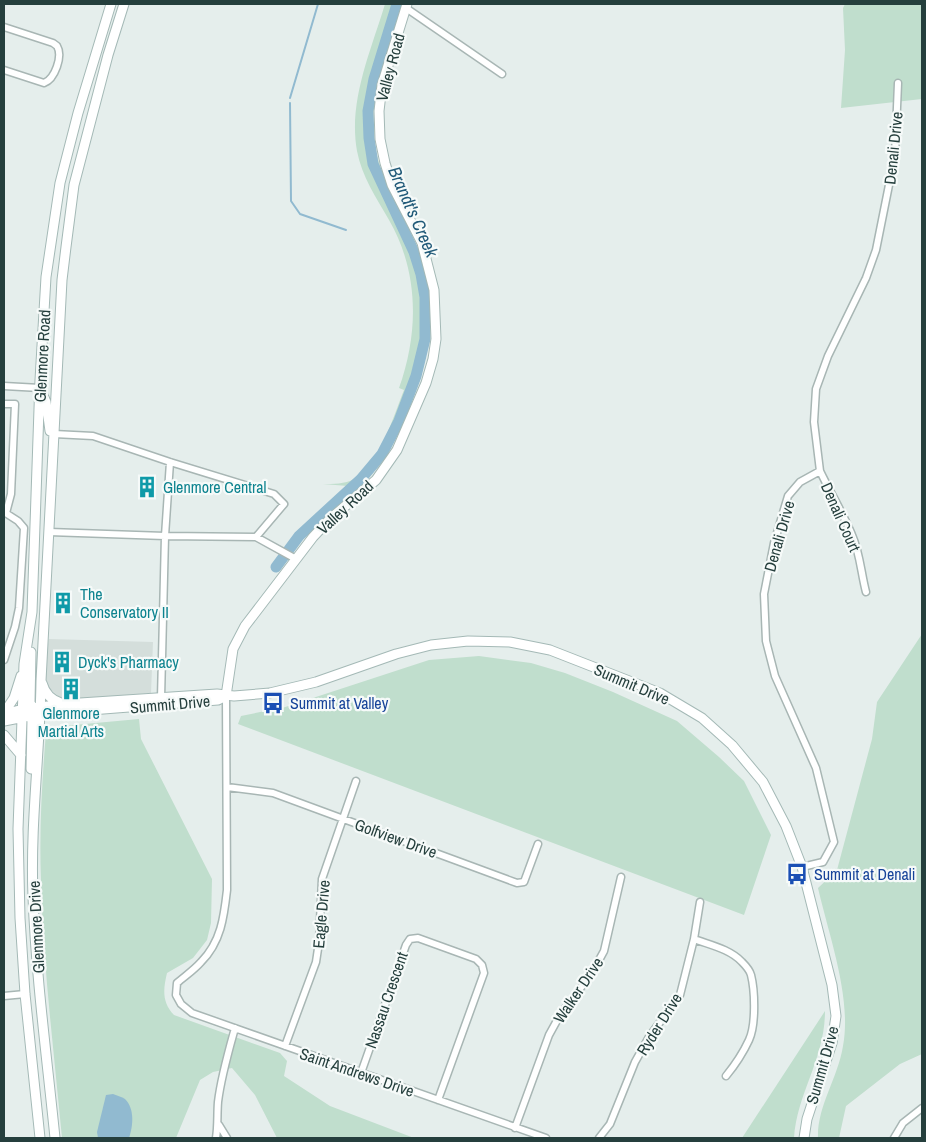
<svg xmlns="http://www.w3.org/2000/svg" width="926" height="1142" font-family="'Archivo Narrow',sans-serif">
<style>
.built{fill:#d4dedb}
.green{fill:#c0decd}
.water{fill:#91bad0}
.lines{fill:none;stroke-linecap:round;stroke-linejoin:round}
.stream{stroke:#91bad0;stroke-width:2}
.river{stroke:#91bad0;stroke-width:11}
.street-casing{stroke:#a8b6b4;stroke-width:9}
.secondary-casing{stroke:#a4b9b6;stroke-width:11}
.street{stroke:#fff;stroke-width:6}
.secondary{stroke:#fff;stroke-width:9}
.labels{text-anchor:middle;stroke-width:4.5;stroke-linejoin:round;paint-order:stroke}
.street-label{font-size:16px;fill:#253f3d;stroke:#f6faf9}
.culture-label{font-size:16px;fill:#0d838f;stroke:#f6faf9;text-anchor:start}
.transit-label{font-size:16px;fill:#164399;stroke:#f6faf9;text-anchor:start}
.water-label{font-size:18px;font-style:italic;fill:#215a79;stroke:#f6faf9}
</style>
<rect width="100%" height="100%" fill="#e5eeec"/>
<path class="built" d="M 49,639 L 153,642 L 151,693 L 66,700 L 58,696 L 41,681 Z"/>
<path class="green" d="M 385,4 L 399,4 C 386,45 367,89 372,132 C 377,173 400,208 415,245 C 432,288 434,339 419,382 C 414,395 408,408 402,420 C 391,445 380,468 360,487 L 323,484 C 333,484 345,484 354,479 C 380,464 393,417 404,390 L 399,388 C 419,332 419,272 389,220 C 376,197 362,177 357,151 C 348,101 371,51 385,4 Z
M 845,4 L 922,4 L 922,99 L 841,108 L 845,50 L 843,8 Z
M 922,634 L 922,1054 L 900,1064 L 846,1106 L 839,1138 L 818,1138 C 817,1106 838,1078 843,1046 C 852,998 829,936 818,888 L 837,870 L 872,739 L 877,702 Z
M 479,656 L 531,663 L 565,673 L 613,692 L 677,721 L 719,757 L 744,781 L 771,835 L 744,915 L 238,724 L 241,716 L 265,711 L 270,712 L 429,660 Z
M 139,719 L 141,739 L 212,879 L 211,923 L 207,940 L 193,958 L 167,973 C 163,990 162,1002 174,1015 L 280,1053 L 287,1061 L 284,1076 L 330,1106 L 414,1138 L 277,1138 L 255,1095 L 232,1068 L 213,1072 L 200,1080 L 176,1138 L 62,1138 C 54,1052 43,966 41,880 C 39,831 42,781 46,732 L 52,727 Z
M 825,1011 C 825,1059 797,1093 794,1138 L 742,1138 Z"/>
<path class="water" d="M 113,1094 C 116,1095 122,1097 125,1099 C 135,1109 133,1126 129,1138 L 98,1138 L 97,1132 L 106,1095 Z"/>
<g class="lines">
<path class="stream" d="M 290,98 L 318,4
M 290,103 L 291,201 L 300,214 L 346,230"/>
<path class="river" d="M 276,567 L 299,536 L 361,479 L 382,454 L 399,421 L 416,376 L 425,339 L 425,297 L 421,274 L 414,252 L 373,164 L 369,138 L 368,111 L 374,79 L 397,4"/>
<g class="street-casing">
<path id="street" d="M 406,8 L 502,74
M 4,27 L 53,43 L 57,46 C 63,56 55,79 44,83 L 4,70
M 4,386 L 40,388
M 4,404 L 15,404 L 11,494 L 6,513
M 54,434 L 93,436 L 170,462 L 274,494 L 284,504 L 256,537
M 170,462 L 165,536 L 256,537 L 296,559
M 820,471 C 830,492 843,513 852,535 C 860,553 861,573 866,592
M 4,512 L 18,521 L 24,528 L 19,608 L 15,627 L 4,660
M 49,532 L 165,536 L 161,698
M 226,696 L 227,890 C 224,917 221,942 201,962 C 194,970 185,976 177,983 L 176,995 L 181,1004 L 192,1013 L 546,1138
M 227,787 L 273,793 L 517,883 L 524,882 L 538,844
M 802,867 L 823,862 L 834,842 L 816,768 L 775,676 L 766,641 L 764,594 L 774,543 L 788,496 L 800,482 L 820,471 L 814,422 L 816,389 L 828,356 L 866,278 L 876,250 L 895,155 L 898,83
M 694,939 C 710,945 730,949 742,962 C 745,965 750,971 751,975 C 755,991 756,1025 749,1040 C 743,1053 735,1065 726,1076
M 4,996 L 25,994
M 285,1046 L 316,962 L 319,942 L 322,879 L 356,781
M 361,1073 L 406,945 L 410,939 L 418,938 L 476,959 L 482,965 L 484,973 L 438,1100
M 219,1125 L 227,1138
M 515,1128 L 549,1035 L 560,1015 L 592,973 L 604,951 L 621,877
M 216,1138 C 218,1126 217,1114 218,1102 C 221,1077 228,1053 235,1028
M 599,1138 L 610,1124 L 635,1062 L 649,1037 L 680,995 L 694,939 L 700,902
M 894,1138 L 903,1123 L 922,1108"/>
</g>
<g class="secondary-casing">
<path id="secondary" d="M 42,393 L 46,402 L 50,431
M 31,652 L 30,703 L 36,712
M 42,683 C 45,694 51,700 61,703
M 226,696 L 233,649 L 245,626 L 313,537 L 330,519 L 376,480 L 397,450 L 426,383 L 433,359 L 436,339 L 434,290 L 422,243 L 392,185 L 385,163 L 380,139 L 379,111 L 382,85 L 407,4
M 26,712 L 32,720 L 31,769
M 4,713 L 14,698 L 21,676
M 4,714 L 23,709 L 65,704 L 217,694 L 234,696 L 270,693 L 316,682 L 396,654 L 431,645 L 468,641 L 510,642 L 550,650 L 660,693 L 702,718 L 732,745 L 763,782 L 786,826 L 802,867 L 832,985 L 836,1016 L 832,1043 L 807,1119 L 804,1138
M 4,721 L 40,714 L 218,700 L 226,696
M 4,735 L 21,755
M 40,1138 L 25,994 L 20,918 L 18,829 L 24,664 L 32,612 L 40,380 L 46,277 L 60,183 L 78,113 L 111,4
M 55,1138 C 47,1058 36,977 33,897 C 30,824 40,753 41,681 L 62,280 L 66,247 L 74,185 L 108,55 L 124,4"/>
</g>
<use href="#street" class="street"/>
<use href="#secondary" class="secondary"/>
</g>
<defs>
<g id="building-bare" transform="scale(1.725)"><path d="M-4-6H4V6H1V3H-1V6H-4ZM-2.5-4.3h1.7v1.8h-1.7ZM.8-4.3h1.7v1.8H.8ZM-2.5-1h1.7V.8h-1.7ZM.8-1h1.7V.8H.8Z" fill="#0f9aa8" stroke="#f6faf9" stroke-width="2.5" paint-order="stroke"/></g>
<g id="bus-bare" transform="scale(1.725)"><path d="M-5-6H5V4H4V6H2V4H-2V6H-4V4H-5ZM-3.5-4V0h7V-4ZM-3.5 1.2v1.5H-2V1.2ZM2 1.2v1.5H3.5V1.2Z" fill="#1a4fb4" stroke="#f6faf9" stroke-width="2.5" paint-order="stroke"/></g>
</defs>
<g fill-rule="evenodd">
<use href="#building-bare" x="147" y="487"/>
<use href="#building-bare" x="63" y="603"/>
<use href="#building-bare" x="62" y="662"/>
<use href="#building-bare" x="71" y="689"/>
<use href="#bus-bare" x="273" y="703"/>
<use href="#bus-bare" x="797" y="874"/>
</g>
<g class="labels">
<g class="street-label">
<text transform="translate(390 67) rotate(-75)" y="6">Valley Road</text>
<text transform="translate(893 148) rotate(-84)" y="6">Denali Drive</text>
<text transform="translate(42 356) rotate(-87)" y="6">Glenmore Road</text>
<text transform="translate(345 507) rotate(-43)" y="6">Valley Road</text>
<text transform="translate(841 517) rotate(66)" y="6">Denali Court</text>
<text transform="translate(779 536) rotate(-74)" y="6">Denali Drive</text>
<text transform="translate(632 684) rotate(23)" y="6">Summit Drive</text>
<text transform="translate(170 704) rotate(-5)" y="6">Summit Drive</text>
<text transform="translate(396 838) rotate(20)" y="6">Golfview Drive</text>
<text transform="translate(321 914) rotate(-85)" y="6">Eagle Drive</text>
<text transform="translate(36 927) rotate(-93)" y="6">Glenmore Drive</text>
<text transform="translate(578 990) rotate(-56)" y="6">Walker Drive</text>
<text transform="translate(386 1000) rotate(-71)" y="6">Nassau Crescent</text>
<text transform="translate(659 1024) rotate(-58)" y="6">Ryder Drive</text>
<text transform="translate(822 1065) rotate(-74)" y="6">Summit Drive</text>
<text transform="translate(357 1072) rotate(19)" y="6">Saint Andrews Drive</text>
</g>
<g class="culture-label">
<text x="163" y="493">Glenmore Central</text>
<text x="80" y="600">The<tspan x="80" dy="18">Conservatory II</tspan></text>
<text x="78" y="668">Dyck's Pharmacy</text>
<text x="71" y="719" text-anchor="middle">Glenmore<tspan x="71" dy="18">Martial Arts</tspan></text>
</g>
<g class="transit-label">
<text x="290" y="709">Summit at Valley</text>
<text x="814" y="880">Summit at Denali</text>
</g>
<g class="water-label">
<text transform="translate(413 212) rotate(66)" y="6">Brandt's Creek</text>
</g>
</g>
<rect width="926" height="1142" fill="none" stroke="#253f3d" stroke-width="10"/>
</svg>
